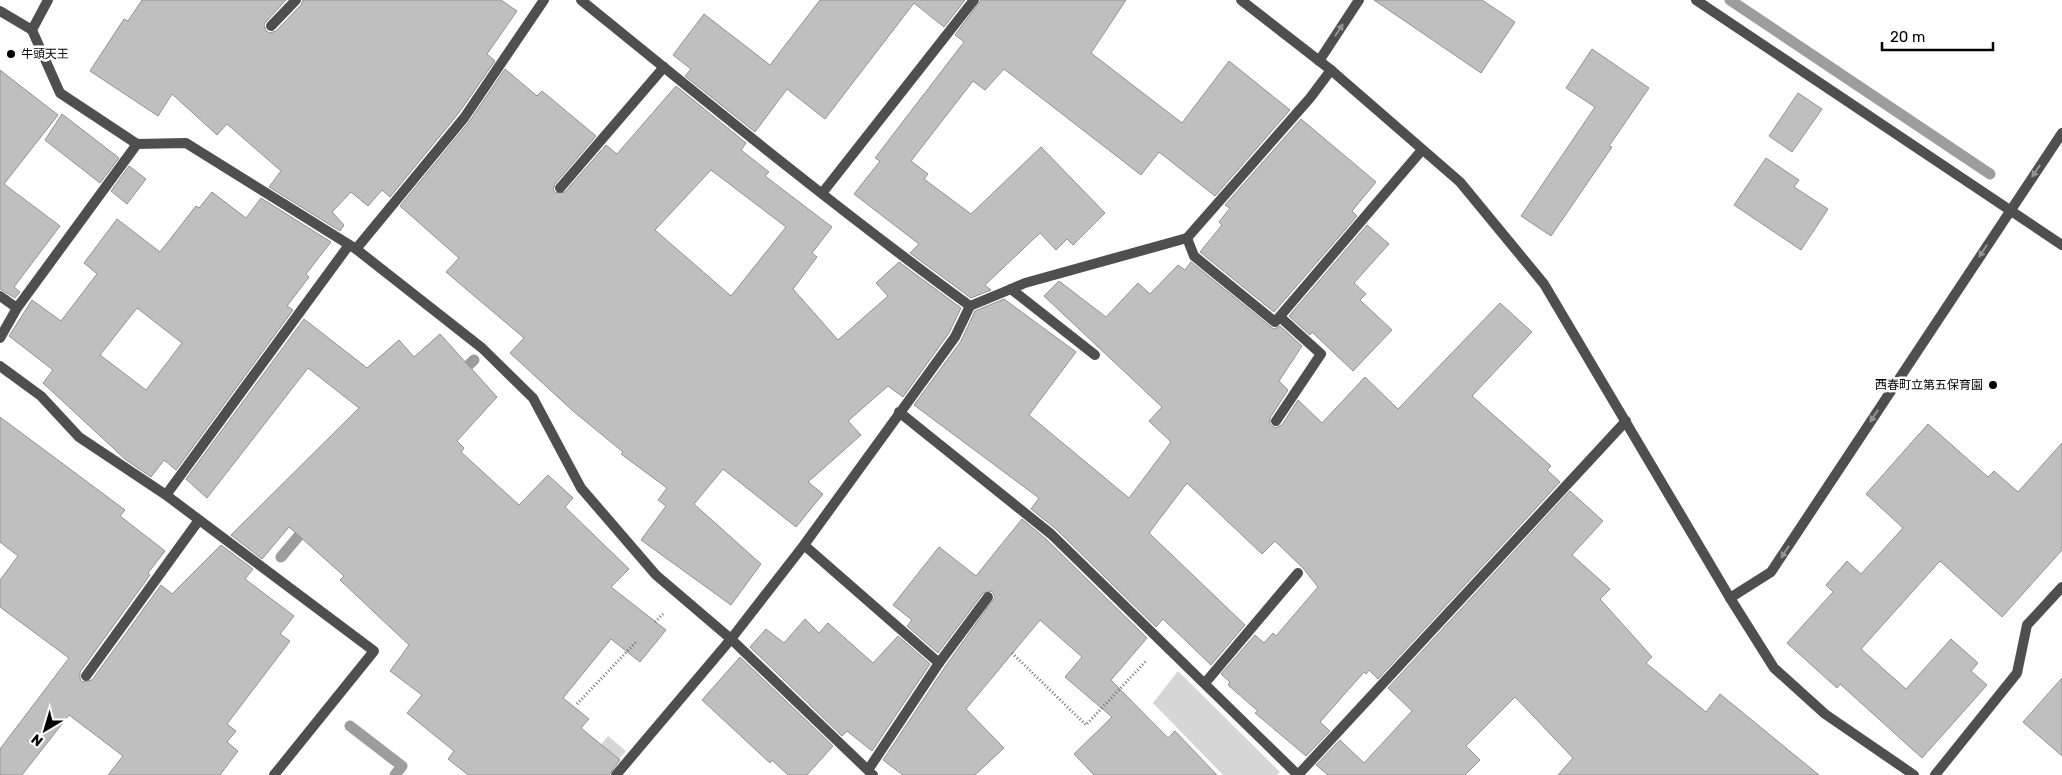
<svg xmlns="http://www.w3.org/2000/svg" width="2062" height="775" font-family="Rubik,'Noto Sans JP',sans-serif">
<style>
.green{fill:#d6d6d6}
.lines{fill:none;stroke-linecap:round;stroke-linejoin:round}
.stream{stroke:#9d9d9d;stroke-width:11}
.building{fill:#bfbfbf;stroke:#939393;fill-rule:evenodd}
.path{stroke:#717171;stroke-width:3;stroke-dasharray:1 2.5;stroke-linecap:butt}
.service{stroke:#4f4f4f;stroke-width:10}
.minor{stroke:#4f4f4f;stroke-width:10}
.tertiary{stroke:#4f4f4f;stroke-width:10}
.oneway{fill:#959595}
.poi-dot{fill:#000;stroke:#fff;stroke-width:2}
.labels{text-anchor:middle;stroke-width:5;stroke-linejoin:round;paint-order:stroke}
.poi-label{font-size:12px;fill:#000;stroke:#fff;text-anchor:start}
</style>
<rect width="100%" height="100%" fill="#fff"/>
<path class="green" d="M 1178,671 L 1280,772 L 1277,775 L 1223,775 L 1153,703 Z
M 608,736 L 626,751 L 605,775 L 576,775 Z"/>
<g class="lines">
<path class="stream" d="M 1730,0 L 1990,174
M 457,376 L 474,360
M 281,557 L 308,525
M 350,726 L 402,766 L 395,775"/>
</g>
<path class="building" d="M 142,0 L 286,0 L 264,24 L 266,31 L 270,33 L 276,31 L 301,5 L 303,0 L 501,0 L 517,11 L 487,54 L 495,61 L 458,114 L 390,197 L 382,190 L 368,206 L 351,192 L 332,212 L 344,225 L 340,231 L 269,187 L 281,171 L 227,124 L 217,135 L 172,94 L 158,116 L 90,71 L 124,19 L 128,21 Z
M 820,0 L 965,0 L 944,27 L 914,3 L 825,119 L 787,89 L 755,132 L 685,76 L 691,69 L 673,55 L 704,14 L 770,65 Z
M 981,0 L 1126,0 L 1091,53 L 1182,123 L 1229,61 L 1290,110 L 1215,196 L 1159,152 L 1141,175 L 1004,69 L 985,90 L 973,81 L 911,161 L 928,174 L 924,179 L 971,214 L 1041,147 L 1105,213 L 1073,245 L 1067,239 L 1056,250 L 1040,233 L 985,285 L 991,290 L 971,298 L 910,253 L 919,244 L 854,194 L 880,161 L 875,158 L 964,42 L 955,35 Z
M 1374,0 L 1482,0 L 1515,22 L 1481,73 Z
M 1592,49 L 1649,88 L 1609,146 L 1612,147 L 1551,236 L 1521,216 L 1595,107 L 1566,88 Z
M 505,69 L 537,96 L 542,91 L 596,136 L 555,184 L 553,190 L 556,193 L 565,192 L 606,145 L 617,154 L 676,86 L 746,143 L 741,150 L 769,172 L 765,176 L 832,227 L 812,253 L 817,257 L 793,289 L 838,340 L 888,296 L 876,283 L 899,262 L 961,308 L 949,333 L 903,397 L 888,386 L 848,421 L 861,435 L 808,482 L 823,494 L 796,527 L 723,469 L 694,504 L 761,564 L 731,605 L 641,540 L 666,506 L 658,500 L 667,488 L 621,454 L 623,452 L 573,411 L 510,353 L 524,338 L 446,272 L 459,258 L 400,206 L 469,122 ZM 711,170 L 786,227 L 731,296 L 655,230 Z
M 0,70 L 58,115 L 4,184 L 60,226 L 14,287 L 20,292 L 15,298 L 0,289 Z
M 1798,93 L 1822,109 L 1792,152 L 1769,136 Z
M 62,114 L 119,158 L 100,183 L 45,140 Z
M 1301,119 L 1376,182 L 1352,211 L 1357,216 L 1274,312 L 1200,252 L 1222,225 L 1219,222 L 1230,208 L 1225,205 Z
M 1766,158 L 1799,180 L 1794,187 L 1828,209 L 1801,250 L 1734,205 Z
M 129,166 L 146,179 L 127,204 L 111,191 Z
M 212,192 L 246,218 L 261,198 L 331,242 L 306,274 L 309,277 L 287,306 L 293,310 L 176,470 L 164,460 L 151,477 L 126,460 L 43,383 L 53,370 L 9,336 L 32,300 L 61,321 L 97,274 L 84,263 L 117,219 L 160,252 L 196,206 L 199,208 ZM 137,308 L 182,343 L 146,390 L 100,355 Z
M 1367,225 L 1389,244 L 1354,283 L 1366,294 L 1360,300 L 1392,330 L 1353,371 L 1312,332 L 1310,335 L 1289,316 Z
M 1191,262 L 1271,327 L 1274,329 L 1280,326 L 1302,346 L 1279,381 L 1288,390 L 1270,418 L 1270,424 L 1275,428 L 1282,425 L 1298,400 L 1322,423 L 1365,377 L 1398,409 L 1500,303 L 1532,332 L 1472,396 L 1551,466 L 1547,470 L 1560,482 L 1378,679 L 1369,670 L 1366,674 L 1364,672 L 1320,722 L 1330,731 L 1306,756 L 1255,713 L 1258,711 L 1228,685 L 1230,682 L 1221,674 L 1255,635 L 1264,643 L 1273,633 L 1276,636 L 1318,587 L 1303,568 L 1275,541 L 1262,554 L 1187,483 L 1149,533 L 1245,625 L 1211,665 L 1163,619 L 1156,627 L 1056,529 L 1031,509 L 1039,498 L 914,405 L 961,341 L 975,311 L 1004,299 L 1076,352 L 1029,415 L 1129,498 L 1171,442 L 1149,421 L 1162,407 L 1044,296 L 1059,281 L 1106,317 L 1138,283 L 1150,294 L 1178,265 L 1185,270 Z
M 304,319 L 367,368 L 399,340 L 414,357 L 440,334 L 497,397 L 457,441 L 464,448 L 461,452 L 519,505 L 548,475 L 573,498 L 565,507 L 629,569 L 611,587 L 666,630 L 640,662 L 611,639 L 563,698 L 589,719 L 581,728 L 620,760 L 609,775 L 468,775 L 448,759 L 454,751 L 407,713 L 422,695 L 390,671 L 409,645 L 340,580 L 344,576 L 289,527 L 262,559 L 231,535 L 359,408 L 308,368 L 207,498 L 186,479 Z
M 0,417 L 125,510 L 120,516 L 165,551 L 148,573 L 150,575 L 80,672 L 80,678 L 82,682 L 92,680 L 161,585 L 172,594 L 221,545 L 253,569 L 245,579 L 294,616 L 280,634 L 290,641 L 227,724 L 236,731 L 227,742 L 238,751 L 220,775 L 108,775 L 123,756 L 69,715 L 22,775 L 0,775 L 0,749 L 69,658 L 0,607 L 0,580 L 18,556 L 0,542 Z
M 1928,424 L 1988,477 L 1994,471 L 2018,492 L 2062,443 L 2062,550 L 2002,617 L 1940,561 L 1861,649 L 1906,689 L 1951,639 L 1978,663 L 1971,671 L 1987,685 L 1922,758 L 1840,684 L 1837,688 L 1787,643 L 1833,592 L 1826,585 L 1847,561 L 1861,574 L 1903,528 L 1866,494 Z
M 1570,491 L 1603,521 L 1572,555 L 1610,589 L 1600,599 L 1652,657 L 1646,663 L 1706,712 L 1720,694 L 1819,775 L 1558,775 L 1573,758 L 1515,697 L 1466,746 L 1480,760 L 1465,775 L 1328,775 L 1316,765 L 1340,740 L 1364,763 L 1412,711 L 1388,688 Z
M 1022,519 L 1046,539 L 1147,638 L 1111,680 L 1168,738 L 1175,731 L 1217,775 L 1094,775 L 1074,754 L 1112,717 L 1065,677 L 1082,657 L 1040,620 L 966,709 L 1004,748 L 975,775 L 903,775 L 883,760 L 945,667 L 995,597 L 992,591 L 983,593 L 938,653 L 907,626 L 912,620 L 893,605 L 939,547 L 976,576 Z
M 805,619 L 819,633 L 828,623 L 873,663 L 898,636 L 930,664 L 872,751 L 847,731 L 842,736 L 750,647 L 766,629 L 784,643 Z
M 740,657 L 833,746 L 807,775 L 788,775 L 772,760 L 770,763 L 702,700 Z
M 2062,678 L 2062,756 L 2023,722 Z"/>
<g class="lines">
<path class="path" d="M 655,622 L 663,614
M 1012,653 L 1086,725 L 1146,661
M 577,704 L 636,642"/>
<path class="service" d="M 271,26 L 296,0
M 560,188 L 664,67
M 1187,238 L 1194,256 L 1275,322 L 1422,150
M 1011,289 L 1095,355
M 1276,421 L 1321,354 L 1280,317
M 939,663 L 988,597
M 86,676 L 199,520
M 1205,683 L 1298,573"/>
<path class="minor" d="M 581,0 C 709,104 837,209 970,306
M 1696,0 L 2062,245
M 0,11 L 32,30 L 60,93 L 137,144 L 186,143 L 356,249 L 482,348 L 533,398 L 581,488 L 656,575 L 731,639 L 873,775
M 32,30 L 48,0
M 1319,61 L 1359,0
M 823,192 L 974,0
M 356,249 L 464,118 L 544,0
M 0,296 L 17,308
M 0,338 L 17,308 L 137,144
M 0,366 L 41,396 L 79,437 L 166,495 L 374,651 L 274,775
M 899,412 L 1051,534 L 1298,775
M 166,495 L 349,245
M 804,545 L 939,663 L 868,770
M 1730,598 L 1771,572 L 2062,133
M 616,775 L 731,639 L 804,545 L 955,337 L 970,306 L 1011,289 L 1025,283 L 1187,238 L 1310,98 L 1331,70
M 1298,775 L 1626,421
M 1935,775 L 2017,673 L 2027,625 L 2062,587"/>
<path class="tertiary" d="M 1241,0 L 1331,70 L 1460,182 L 1544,284 L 1730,598 L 1774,668 L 1825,714 L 1914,775"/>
</g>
<defs><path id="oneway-solid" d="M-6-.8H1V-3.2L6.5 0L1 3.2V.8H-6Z" transform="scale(1.25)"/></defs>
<g class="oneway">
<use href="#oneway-solid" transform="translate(1339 30) rotate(-56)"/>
<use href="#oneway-solid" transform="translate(2036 171) rotate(124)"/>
<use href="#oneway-solid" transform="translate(1983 251) rotate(123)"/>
<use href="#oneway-solid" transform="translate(1874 416) rotate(123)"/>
<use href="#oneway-solid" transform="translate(1785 552) rotate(123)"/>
</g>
<g class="poi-dot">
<circle cx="11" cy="54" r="5"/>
<circle cx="1993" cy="385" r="5"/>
</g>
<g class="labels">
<g class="poi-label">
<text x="21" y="58">牛頭天王</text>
<text x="1983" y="389" text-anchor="end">西春町立第五保育園</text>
</g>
</g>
<g transform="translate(45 730) rotate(218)" stroke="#ffffff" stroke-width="4" paint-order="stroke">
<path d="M0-4L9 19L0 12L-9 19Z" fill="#000000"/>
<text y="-8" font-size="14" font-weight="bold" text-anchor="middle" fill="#000000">N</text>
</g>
<path d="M1882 42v8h111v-8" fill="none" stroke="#000000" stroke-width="2.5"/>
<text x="1890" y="42" font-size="15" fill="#000000" stroke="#ffffff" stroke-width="4" paint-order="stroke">20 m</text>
</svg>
